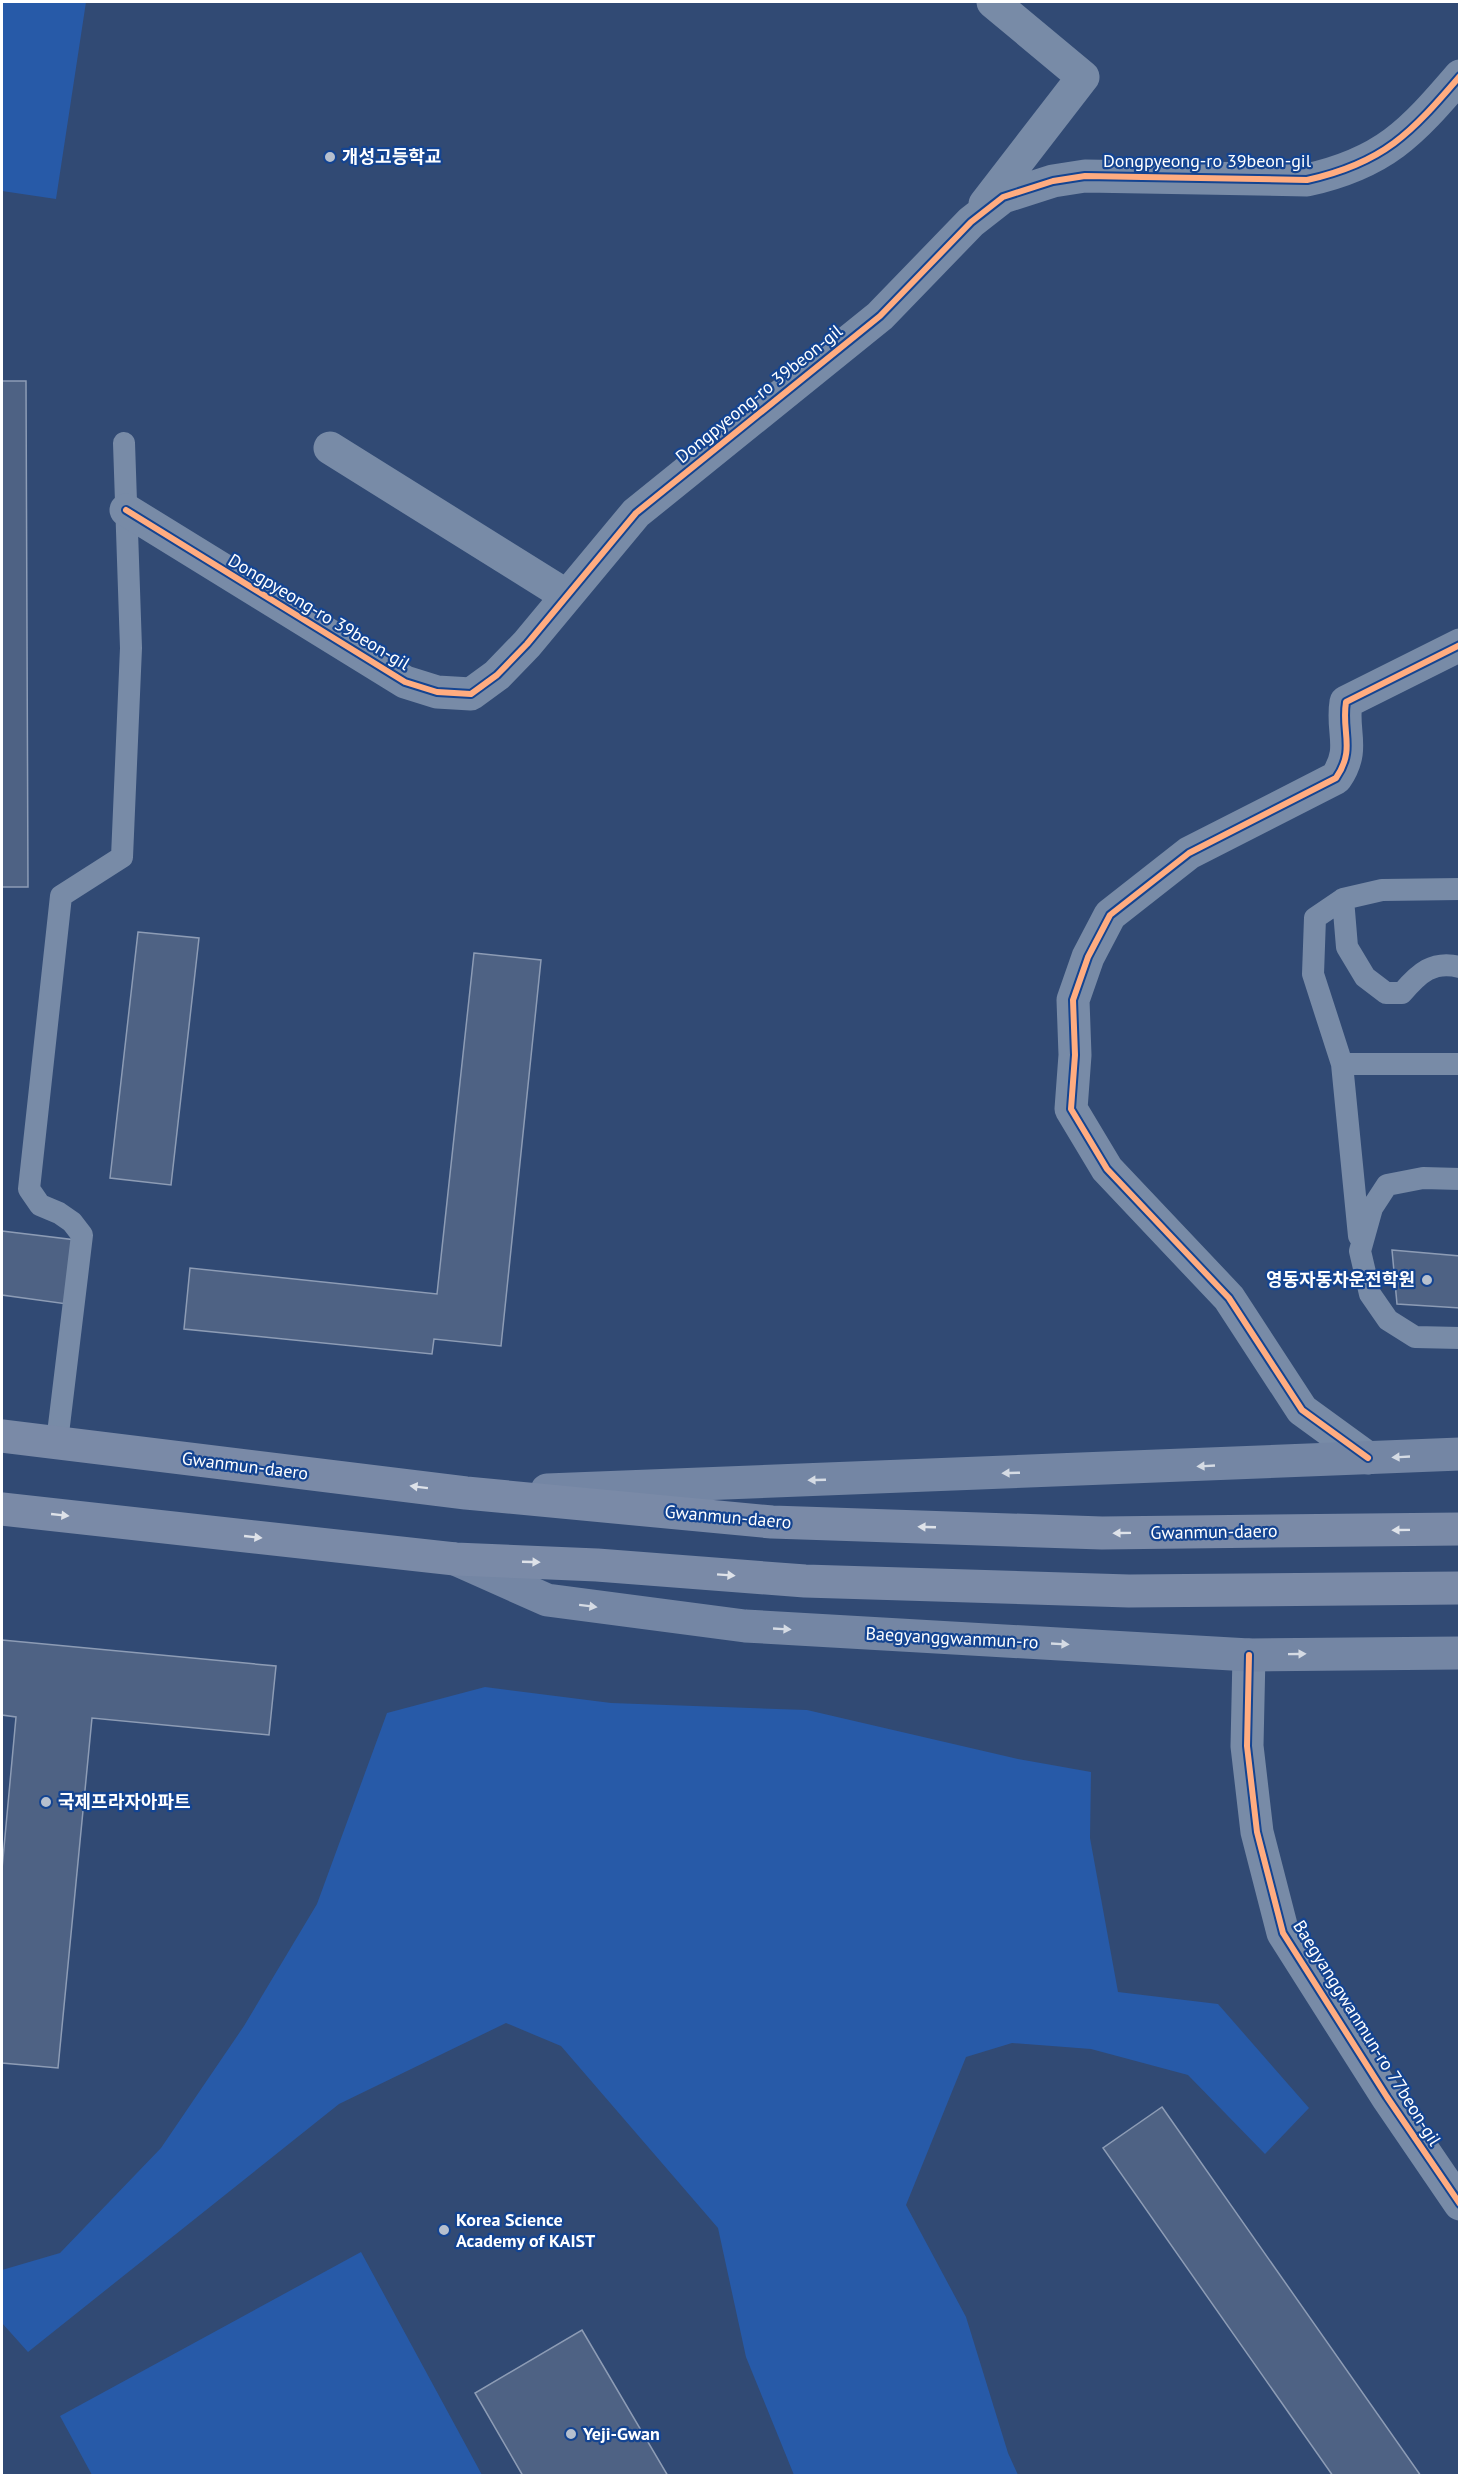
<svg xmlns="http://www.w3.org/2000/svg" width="1461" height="2477" font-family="'PT Sans','Noto Sans KR',sans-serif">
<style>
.green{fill:#275aa8}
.building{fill:#4e6284;stroke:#8d9cb5;stroke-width:1.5}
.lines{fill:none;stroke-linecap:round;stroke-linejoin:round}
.service{stroke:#788ba7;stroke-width:22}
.minor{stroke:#788ba7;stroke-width:33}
.secondary{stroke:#7486a4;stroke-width:33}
.trunk{stroke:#7a8aa7;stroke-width:33}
.cycleway-casing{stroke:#144491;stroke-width:10}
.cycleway{stroke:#ffac80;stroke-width:6}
.oneway{fill:#d5dbe4}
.oneway2{fill:#dee2e9}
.poi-dot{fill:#b7c0ce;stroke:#144491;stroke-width:2}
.labels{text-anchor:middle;stroke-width:4.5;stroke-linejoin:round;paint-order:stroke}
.poi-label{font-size:18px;font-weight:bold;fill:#fff;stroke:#144491;text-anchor:start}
.street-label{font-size:18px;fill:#fff;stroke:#144491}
</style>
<rect width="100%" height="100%" fill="#314a74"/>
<path class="green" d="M 2,2 L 86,2 L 56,199 L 2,191 Z
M 485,1687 L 611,1703 L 807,1710 L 1018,1759 L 1091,1772 L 1090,1838 L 1118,1992 L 1218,2004 L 1309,2108 L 1265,2154 L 1188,2075 L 1091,2049 L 1012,2043 L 966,2057 L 906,2205 L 966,2317 L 1008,2453 L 1018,2475 L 794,2475 L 746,2357 L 718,2228 L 561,2046 L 506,2023 L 339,2104 L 28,2352 L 2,2323 L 2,2270 L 60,2253 L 161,2148 L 244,2026 L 317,1904 L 387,1713 Z
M 361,2252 L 482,2475 L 92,2475 L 60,2416 Z"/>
<path class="building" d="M 2,381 L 26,381 L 28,887 L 2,887 Z
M 138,932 L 199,938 L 171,1185 L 110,1178 Z
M 474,953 L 541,960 L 501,1346 L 434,1339 L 432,1354 L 184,1329 L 190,1268 L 437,1294 Z
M 2,1231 L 76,1240 L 67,1304 L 2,1295 Z
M 1392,1250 L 1460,1256 L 1460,1308 L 1397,1304 Z
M 2,1640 L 276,1666 L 269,1735 L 92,1718 L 58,2068 L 2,2063 L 2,1869 L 16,1717 L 2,1715 Z
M 1162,2107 L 1421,2476 L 1333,2476 L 1103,2148 Z
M 582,2330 L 668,2476 L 523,2476 L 475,2393 Z"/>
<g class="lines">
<path class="service" d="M 1460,889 L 1382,890 L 1343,899 L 1315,918 L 1313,974 L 1342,1064 L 1460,1064
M 1343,899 L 1347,947 L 1365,977 L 1386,993 L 1402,993 C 1419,973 1433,960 1460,967
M 1342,1064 L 1359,1236
M 1460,1179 L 1423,1178 L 1387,1185 L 1372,1208 L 1360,1251 L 1370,1294 L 1388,1320 L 1415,1337 L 1460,1338
M 57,1442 L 82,1235 L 72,1222 L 59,1213 L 40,1205 L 29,1189 L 61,896 L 122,857 L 131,648 L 124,443"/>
<path class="minor" d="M 985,204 L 1083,77 L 993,2
M 330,448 L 567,596
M 126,510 L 405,682 L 437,692 L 471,694 L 497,675 L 527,644 L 636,513 L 880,316 L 971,222 L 1003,197 L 1053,181 L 1085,176 L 1307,180 C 1384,163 1411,133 1460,76
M 1368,1458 L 1302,1410 L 1229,1298 L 1107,1169 L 1071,1109 L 1075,1055 L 1073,1000 L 1088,957 L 1110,915 L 1189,853 L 1336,778 C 1356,749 1341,732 1346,702 L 1460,645
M 1249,1655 L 1247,1746 L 1257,1832 L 1283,1933 L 1387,2097 L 1460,2204"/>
<path class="secondary" d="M 547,1490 L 1460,1454
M 455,1559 L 547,1600 L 745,1626 L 1249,1655 L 1460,1653"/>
<path class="trunk" d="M 2,1436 L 466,1493 L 772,1522 L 1102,1533 L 1460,1529
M 2,1509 L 455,1559 L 597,1565 L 805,1581 L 1129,1591 L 1460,1588"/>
<g class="cycleway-casing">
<path id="cycleway" d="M 126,510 L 405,682 L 437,692 L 471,694 L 497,675 L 527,644 L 636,513 L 880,316 L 971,222 L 1003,197 L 1053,181 L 1085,176 L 1307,180 C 1384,163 1411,133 1460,76
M 1368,1458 L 1302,1410 L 1229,1298 L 1107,1169 L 1071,1109 L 1075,1055 L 1073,1000 L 1088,957 L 1110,915 L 1189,853 L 1336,778 C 1356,749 1341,732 1346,702 L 1460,645
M 1249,1655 L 1247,1746 L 1257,1832 L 1283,1933 L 1387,2097 L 1460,2204"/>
</g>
<use href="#cycleway" class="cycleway"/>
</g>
<defs><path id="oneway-solid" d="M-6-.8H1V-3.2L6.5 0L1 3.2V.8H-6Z" transform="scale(1.5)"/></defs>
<g class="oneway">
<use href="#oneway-solid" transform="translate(1401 1457) rotate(177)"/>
<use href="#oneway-solid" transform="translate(1206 1466) rotate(177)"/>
<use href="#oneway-solid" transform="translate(1011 1473) rotate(178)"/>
<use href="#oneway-solid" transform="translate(817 1480) rotate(178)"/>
<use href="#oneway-solid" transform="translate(588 1606) rotate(7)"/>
<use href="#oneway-solid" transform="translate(782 1629) rotate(3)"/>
<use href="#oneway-solid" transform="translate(1060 1644) rotate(3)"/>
<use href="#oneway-solid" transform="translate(1297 1654) rotate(-1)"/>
</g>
<g class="oneway2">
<use href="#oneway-solid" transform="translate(419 1487) rotate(-173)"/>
<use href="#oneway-solid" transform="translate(60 1515) rotate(6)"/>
<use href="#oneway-solid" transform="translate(927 1527) rotate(-178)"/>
<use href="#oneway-solid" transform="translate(1401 1530) rotate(179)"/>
<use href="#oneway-solid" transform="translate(1122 1533) rotate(179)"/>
<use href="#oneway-solid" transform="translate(253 1537) rotate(6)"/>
<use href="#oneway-solid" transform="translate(531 1562) rotate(2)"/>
<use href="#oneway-solid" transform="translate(726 1575) rotate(4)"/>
</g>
<g class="poi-dot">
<circle cx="330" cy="157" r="6"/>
<circle cx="1427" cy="1280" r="6"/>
<circle cx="46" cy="1802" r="6"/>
<circle cx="444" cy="2230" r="6"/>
<circle cx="571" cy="2434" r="6"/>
</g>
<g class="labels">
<g class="poi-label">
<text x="342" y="163">개성고등학교</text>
<text x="1415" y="1286" text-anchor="end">영동자동차운전학원</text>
<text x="58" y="1808">국제프라자아파트</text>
<text x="456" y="2226">Korea Science<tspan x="456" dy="21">Academy of KAIST</tspan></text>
<text x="583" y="2440">Yeji-Gwan</text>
</g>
<g class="street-label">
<text x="1207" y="167">Dongpyeong-ro 39beon-gil</text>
<text transform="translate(759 394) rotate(-39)" y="6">Dongpyeong-ro 39beon-gil</text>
<text transform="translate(319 612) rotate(31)" y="6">Dongpyeong-ro 39beon-gil</text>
<text transform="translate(245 1466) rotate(7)" y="6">Gwanmun-daero</text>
<text transform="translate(728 1517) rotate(5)" y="6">Gwanmun-daero</text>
<text transform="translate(1214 1532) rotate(-1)" y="6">Gwanmun-daero</text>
<text transform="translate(952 1638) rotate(3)" y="6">Baegyanggwanmun-ro</text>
<text transform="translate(1367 2033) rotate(58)" y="6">Baegyanggwanmun-ro 77beon-gil</text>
</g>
</g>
<rect width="1461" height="2477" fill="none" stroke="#ffffff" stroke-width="6"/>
</svg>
